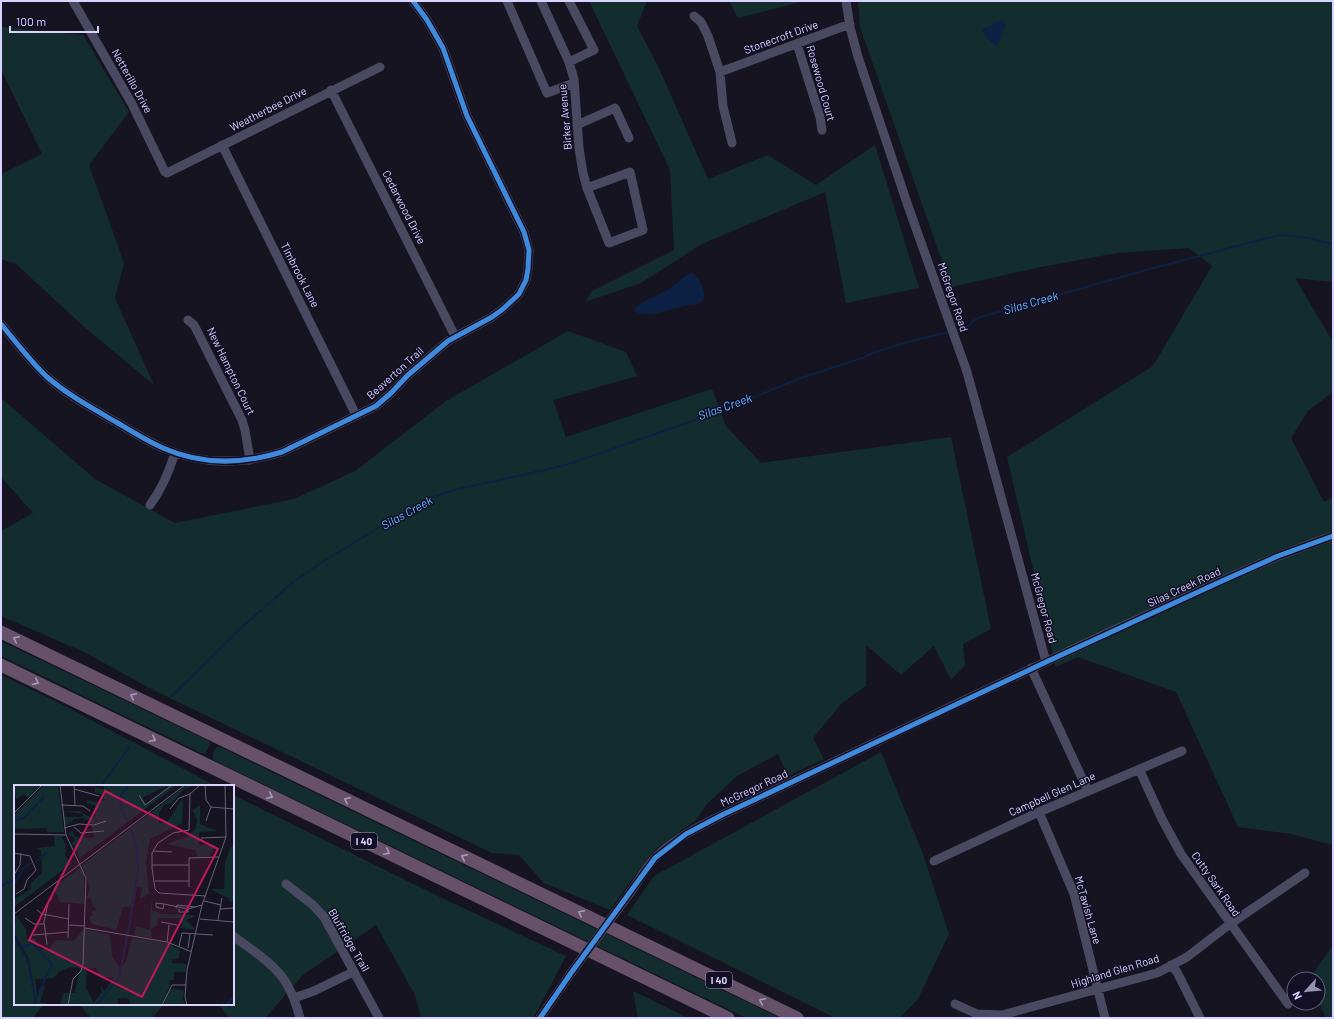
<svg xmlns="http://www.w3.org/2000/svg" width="1334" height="1019" font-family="Barlow,sans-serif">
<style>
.green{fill:#132c2d}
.water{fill:#0d2144}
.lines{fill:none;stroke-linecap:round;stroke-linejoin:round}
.stream{stroke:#0d2144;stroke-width:2}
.minor{stroke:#4a4962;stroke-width:9}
.highway{stroke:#67516a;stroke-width:13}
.minor-bridge{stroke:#4a4962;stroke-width:9}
.cycleway-casing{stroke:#130f26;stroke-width:8}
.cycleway{stroke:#408adc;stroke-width:5}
.oneway{stroke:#a699bc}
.labels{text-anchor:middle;stroke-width:3;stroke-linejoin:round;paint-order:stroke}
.shield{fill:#130f26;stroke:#9e99be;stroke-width:1}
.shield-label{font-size:10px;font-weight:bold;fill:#d9d4ff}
.street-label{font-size:11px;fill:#d9d4ff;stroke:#130f26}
.water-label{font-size:12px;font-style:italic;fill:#62b6ff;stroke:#130f26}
.inset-river{fill:none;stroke:#0d2144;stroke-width:2}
.inset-road{fill:none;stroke:#64617a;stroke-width:1}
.view{fill:#c2185b;fill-opacity:0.15;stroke:#c2185b;stroke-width:2}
.inset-edge{fill:none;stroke:#d9d4ff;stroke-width:2}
</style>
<rect width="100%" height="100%" fill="#161421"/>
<path class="green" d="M 589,1 L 647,1 L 637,26 L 658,66 L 708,179 L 768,155 L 816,185 L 875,145 L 919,288 L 846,303 L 825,192 L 702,244 L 641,283 L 585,302 L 592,291 L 674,250 L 670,170 Z
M 729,1 L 805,1 L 738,18 Z
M 858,1 L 1333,1 L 1333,282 L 1295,278 L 1333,342 L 1333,392 L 1308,411 L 1291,438 L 1324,502 L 1333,497 L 1333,848 L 1332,845 L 1291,834 L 1238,827 L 1176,692 L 1078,657 L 1056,667 L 1007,457 L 1153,366 L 1212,266 L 1189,248 L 1117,253 L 1041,267 L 951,287 L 860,27 Z
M 1,27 L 83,35 L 129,112 L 89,165 L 124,263 L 115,298 L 154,385 L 82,325 L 16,264 L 1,259 L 1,174 L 42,154 L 1,70 Z
M 568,331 L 626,352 L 637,376 L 553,400 L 566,437 L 712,389 L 726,426 L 761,463 L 951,437 L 991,629 L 963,644 L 965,665 L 951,680 L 934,646 L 901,675 L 866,645 L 866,686 L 842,703 L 813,738 L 824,759 L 788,776 L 778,754 L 737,776 L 707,804 L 696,820 L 657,848 L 645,862 L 610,910 L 544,883 L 519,855 L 492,853 L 149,688 L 86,653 L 1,616 L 1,531 L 33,513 L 1,477 L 1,398 L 95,479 L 175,523 L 294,499 L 355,471 L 446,401 Z
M 1,641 L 209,741 L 210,745 L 205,754 L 201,753 L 1,656 Z
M 1,675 L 55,701 L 216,786 L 15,786 L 15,1004 L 45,1004 L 34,1016 L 34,1018 L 1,1018 Z
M 217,747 L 220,747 L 780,1018 L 746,1018 L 213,760 L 213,752 Z
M 881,752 L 923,854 L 949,934 L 918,999 L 900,1018 L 835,1018 L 627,915 L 654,876 Z
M 233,795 L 444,899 L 566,956 L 534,1017 L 533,1018 L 421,1018 L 415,995 L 376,925 L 303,975 L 265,1018 L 229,1018 L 218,1004 L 233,1004 Z
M 1333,945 L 1333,1018 L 1326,1018 L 1318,1001 L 1318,979 L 1309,979 Z
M 633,991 L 688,1018 L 638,1018 Z
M 79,1004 L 164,1004 L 152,1018 L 91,1018 Z"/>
<path class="water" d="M 1001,20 L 1004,21 L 1006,24 L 997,47 L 987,38 L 981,30 Z
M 691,273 C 697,275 699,279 701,284 C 703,289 707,297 702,302 C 699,304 694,305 690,305 C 677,307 659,314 647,314 C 643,314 639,314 635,311 L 635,308 C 646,299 659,295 671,288 C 678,283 683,277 691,273 Z"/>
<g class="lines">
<path class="stream" d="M 955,331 L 970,325 L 973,321 L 981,317 L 1139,272 L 1279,235 L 1304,237 L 1333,244
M 172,696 L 240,629 L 292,583 L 322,562 L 390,521 L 433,497 L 454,490 L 554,468 L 575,462 L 718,412 L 798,379 L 862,358 L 876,352 L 911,341 L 949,332
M 101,786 L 130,746
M 1,886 L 15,879"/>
<path class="minor" d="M 73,1 L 132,104 L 165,172 L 167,173 L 380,67
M 507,1 L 547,93 L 574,83
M 541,1 L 569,62 L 574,79 L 579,148 L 583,173 L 587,188
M 846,1 L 850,27 L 858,57 L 907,203 L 967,372 L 1046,662
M 694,16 L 701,22 L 708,36 L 720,72 L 723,106 L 732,143
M 797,44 L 820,117 L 822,130
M 569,62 L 594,50 L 569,1
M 720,72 L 850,24
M 331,90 L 455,336
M 577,125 L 615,108 L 629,138
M 222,145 L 356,415
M 630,172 L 643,230 L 609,243 L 587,188 Z
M 188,320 L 194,325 L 242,420 L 245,430 L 250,460
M 1,324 C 16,342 30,361 47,377 C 68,395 92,408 116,422 C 131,431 147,441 163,448 C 201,465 243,464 282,452 L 376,406 L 391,393 L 408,375 L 448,341 L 492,317 L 503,309 L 519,294 L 526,280 L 528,269 L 529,250 L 524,232 L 467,116 L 443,48 L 427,20 L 413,1
M 150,505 C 162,489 169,472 175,453
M 1031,668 L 1088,791
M 1139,769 L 1162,819 L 1181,854 L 1288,1004
M 1039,812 L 1074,894 L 1105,1018
M 934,861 L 1039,812 L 1182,751
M 286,884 L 313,905 L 324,917 L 379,1018
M 632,890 C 639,880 646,867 655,858 C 674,838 699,827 722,815 C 854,753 984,690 1116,629 C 1188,597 1258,561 1333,536
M 233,936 C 248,947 264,957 277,971 C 288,982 296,1003 300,1018
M 1171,965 L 1177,972 L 1200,1018
M 294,998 L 314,991 L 353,972
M 955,1004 L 977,1014 L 1002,1015 L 1157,973 L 1187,957 L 1230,924 L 1305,873
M 540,1018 L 571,973"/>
<path class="highway" d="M 1,632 L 797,1018
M 1,665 L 728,1018"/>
<path class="minor-bridge" d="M 571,973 L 632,890"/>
<g class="cycleway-casing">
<path id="cycleway" d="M 1,324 C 16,342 30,361 47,377 C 68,395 92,408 116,422 C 131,431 147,441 163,448 C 201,465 243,464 282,452 L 376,406 L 391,393 L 408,375 L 448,341 L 492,317 L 503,309 L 519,294 L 526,280 L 528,269 L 529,250 L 524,232 L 467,116 L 443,48 L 427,20 L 413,1
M 540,1018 L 571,973 L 655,858 L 686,834 L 722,815 L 1046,662 L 1222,581 L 1278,556 L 1333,536"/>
</g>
<use href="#cycleway" class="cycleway"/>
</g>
<defs><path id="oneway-chevron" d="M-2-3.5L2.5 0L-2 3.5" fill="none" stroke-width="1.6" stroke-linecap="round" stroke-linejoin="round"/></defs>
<g class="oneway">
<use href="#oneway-chevron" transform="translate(16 639) rotate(-154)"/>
<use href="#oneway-chevron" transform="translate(36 682) rotate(26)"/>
<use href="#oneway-chevron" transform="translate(133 696) rotate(-154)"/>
<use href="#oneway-chevron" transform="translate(153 739) rotate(26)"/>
<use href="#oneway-chevron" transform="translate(270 796) rotate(26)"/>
<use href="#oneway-chevron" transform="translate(347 800) rotate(-154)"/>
<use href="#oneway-chevron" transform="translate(387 852) rotate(26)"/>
<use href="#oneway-chevron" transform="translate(464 857) rotate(-154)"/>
<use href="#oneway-chevron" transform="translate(581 913) rotate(-154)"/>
<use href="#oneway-chevron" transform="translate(762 1001) rotate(-154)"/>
</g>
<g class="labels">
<g class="shield">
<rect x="351" y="833" width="26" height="16" rx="3"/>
<rect x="706" y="972" width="26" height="16" rx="3"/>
</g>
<g class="shield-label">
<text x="364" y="845">I 40</text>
<text x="719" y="984">I 40</text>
</g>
<g class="street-label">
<text transform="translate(781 37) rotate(-20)" y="4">Stonecroft Drive</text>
<text transform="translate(132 81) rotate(61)" y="4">Netterillo Drive</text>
<text transform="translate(821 83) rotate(74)" y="4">Rosewood Court</text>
<text transform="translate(268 109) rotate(-27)" y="4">Weatherbee Drive</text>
<text transform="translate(565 117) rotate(-95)" y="4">Birker Avenue</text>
<text transform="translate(404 207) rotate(63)" y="4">Cedarwood Drive</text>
<text transform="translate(300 275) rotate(63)" y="4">Timbrook Lane</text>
<text transform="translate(953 297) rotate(71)" y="4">McGregor Road</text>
<text transform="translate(231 371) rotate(64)" y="4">New Hampton Court</text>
<text transform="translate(395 373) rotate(-42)" y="4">Beaverton Trail</text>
<text transform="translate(1184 587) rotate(-25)" y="4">Silas Creek Road</text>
<text transform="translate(1044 608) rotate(75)" y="4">McGregor Road</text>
<text transform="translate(754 788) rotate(-25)" y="4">McGregor Road</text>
<text transform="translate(1052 794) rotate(-24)" y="4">Campbell Glen Lane</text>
<text transform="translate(1216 884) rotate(55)" y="4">Cutty Sark Road</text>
<text transform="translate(1088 910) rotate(74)" y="4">McTavish Lane</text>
<text transform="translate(349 940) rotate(60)" y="4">Bluffridge Trail</text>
<text transform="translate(1115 971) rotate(-17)" y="4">Highland Glen Road</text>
</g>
<g class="water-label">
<text transform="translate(1031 303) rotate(-16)" y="4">Silas Creek</text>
<text transform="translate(725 407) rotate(-20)" y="4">Silas Creek</text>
<text transform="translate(407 513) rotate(-29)" y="4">Silas Creek</text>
</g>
</g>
<g transform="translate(14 785)">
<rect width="220" height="220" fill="#161421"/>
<path d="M 0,0 L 27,0 L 14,13 L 10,9 L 2,14 ZM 30,0 L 44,0 L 50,47 L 33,47 L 32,43 L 3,44 L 0,42 L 0,30 ZM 90,0 L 154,0 L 128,13 L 132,19 L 158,0 L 163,0 L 66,73 L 58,58 L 62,55 L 54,48 L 58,46 L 61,52 L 80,53 L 78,42 L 75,35 L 68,33 L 61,34 L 51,41 L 50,32 L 68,32 L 69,29 L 49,26 L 65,26 L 76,32 L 82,31 L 81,21 L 73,18 L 73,15 L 82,17 L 91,15 L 89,10 L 81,7 L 81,2 L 90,4 ZM 173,0 L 180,0 L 168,6 L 158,18 L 150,20 L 145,28 L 145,38 L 154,36 L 169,13 L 168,38 L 136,54 L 132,77 L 135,108 L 126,114 L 128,103 L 123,102 L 120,121 L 109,122 L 102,145 L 78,139 L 75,131 L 79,131 L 78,126 L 83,124 L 79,121 L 76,113 L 73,113 L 76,102 L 68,80 ZM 186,20 L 186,39 L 204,46 L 185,47 L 185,60 L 202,60 L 195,71 L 184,72 L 181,65 L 152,59 L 174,51 L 181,44 L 183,35 L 179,25 ZM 40,51 L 47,51 L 52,60 L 51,71 L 58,78 L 0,122 L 0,114 L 16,105 L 17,98 L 28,88 L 27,66 L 22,63 L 41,61 ZM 217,61 L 220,62 L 220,116 L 216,117 L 214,113 L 196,104 L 210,104 L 211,78 ZM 67,82 L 70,87 L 70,119 L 46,117 L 39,103 ZM 137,112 L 138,125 L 147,129 L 181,130 L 180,132 L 172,135 L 182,145 L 166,143 L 168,140 L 165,133 L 144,133 L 143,140 L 137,144 L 138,153 L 120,150 L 122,141 L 136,145 ZM 2,131 L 12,144 L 13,154 L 21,154 L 26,164 L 35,164 L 42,155 L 60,156 L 70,144 L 96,150 L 98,171 L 106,184 L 113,174 L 118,153 L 152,158 L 166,164 L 165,173 L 158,175 L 158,178 L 173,179 L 171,187 L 160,187 L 160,195 L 155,195 L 156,200 L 147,220 L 116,220 L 115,214 L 110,213 L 103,214 L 105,220 L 46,220 L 49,208 L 61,208 L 66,183 L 56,182 L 45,187 L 40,193 L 21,194 L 23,211 L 26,202 L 31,200 L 26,217 L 38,220 L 23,220 L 15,174 L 0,148 ZM 73,183 L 82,183 L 86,193 L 100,192 L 91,206 L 86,200 L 88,207 L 80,218 L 72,203 ZM 0,153 L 15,181 L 21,220 L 0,220 ZM 156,204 L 170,205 L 169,215 L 172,220 L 149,220 Z" fill="#132c2d" fill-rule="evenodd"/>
<path class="inset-river" d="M 0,36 L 10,33 L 30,12M 114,36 L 107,23 L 105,13 L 115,0M 22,77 L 33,67M 0,99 L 10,83 L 17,78M 114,149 L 124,84 L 123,63 L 117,44M 0,152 L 14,177 L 22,220M 6,162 L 19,159 L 38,179 L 21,216M 82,220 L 105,193 L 113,152M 212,220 L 220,211"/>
<path class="inset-road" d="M 46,0 L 52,50 L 72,93 L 69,179 L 67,186 L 59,194 L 54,220M 60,0 L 61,20M 191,0 L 192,15 L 197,22 L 220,24M 60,4 L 85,11M 176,9 L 175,45 L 159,48 L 144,58 L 138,68 L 138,83 L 141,104 L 145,108 L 192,111M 125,10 L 131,20 L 158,0M 47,20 L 69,21 L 76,26M 156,24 L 165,13 L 176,9 L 186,0M 0,28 L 28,0M 192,36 L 197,22M 60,42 L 67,48 L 90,46M 50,43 L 65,39 L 80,40 L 92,36M 0,49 L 52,50M 187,53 L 212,52M 139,66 L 158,67M 0,68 L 16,71 L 22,85 L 13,95 L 10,104 L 2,109M 138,80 L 175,80M 0,90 L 6,80 L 7,68M 141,96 L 175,96M 175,102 L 175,73 L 204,72M 190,116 L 207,120M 142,118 L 150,119 L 149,124 L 142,122 ZM 150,119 L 174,124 L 188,120M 162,123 L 163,120 L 181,122M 165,124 L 165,127 L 174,127 L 174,124M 206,124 L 220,123M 23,125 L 28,129 L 55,134M 0,129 L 171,0M 11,133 L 20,139 L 30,139M 186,134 L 220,137M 204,135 L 208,113M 147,137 L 163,140M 54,140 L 71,141M 71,143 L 153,157 L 178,167M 19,150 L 54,147M 54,153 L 55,119M 153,157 L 155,140M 33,160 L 30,137 L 34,118 L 38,113M 165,161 L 168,148 L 199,150M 174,163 L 176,149M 148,220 L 158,200 L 172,200M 173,220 L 171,212 L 173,185 L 188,120 L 212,52 L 211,0"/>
<path class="view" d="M 91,6 L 204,64 L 128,212 L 15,155 Z"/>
<rect width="220" height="220" class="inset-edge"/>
</g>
<rect width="1334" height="1019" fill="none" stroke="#d9d4ff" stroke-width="4"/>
<g transform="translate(1306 991) rotate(243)"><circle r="19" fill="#130f26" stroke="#625e7d"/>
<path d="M0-3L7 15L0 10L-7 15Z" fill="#9591b1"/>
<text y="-6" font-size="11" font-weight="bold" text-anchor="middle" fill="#d9d4ff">N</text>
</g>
<path d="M10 26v6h88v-6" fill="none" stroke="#d9d4ff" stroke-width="2"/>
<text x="16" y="26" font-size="12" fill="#d9d4ff" stroke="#130f26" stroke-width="3" paint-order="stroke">100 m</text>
</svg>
